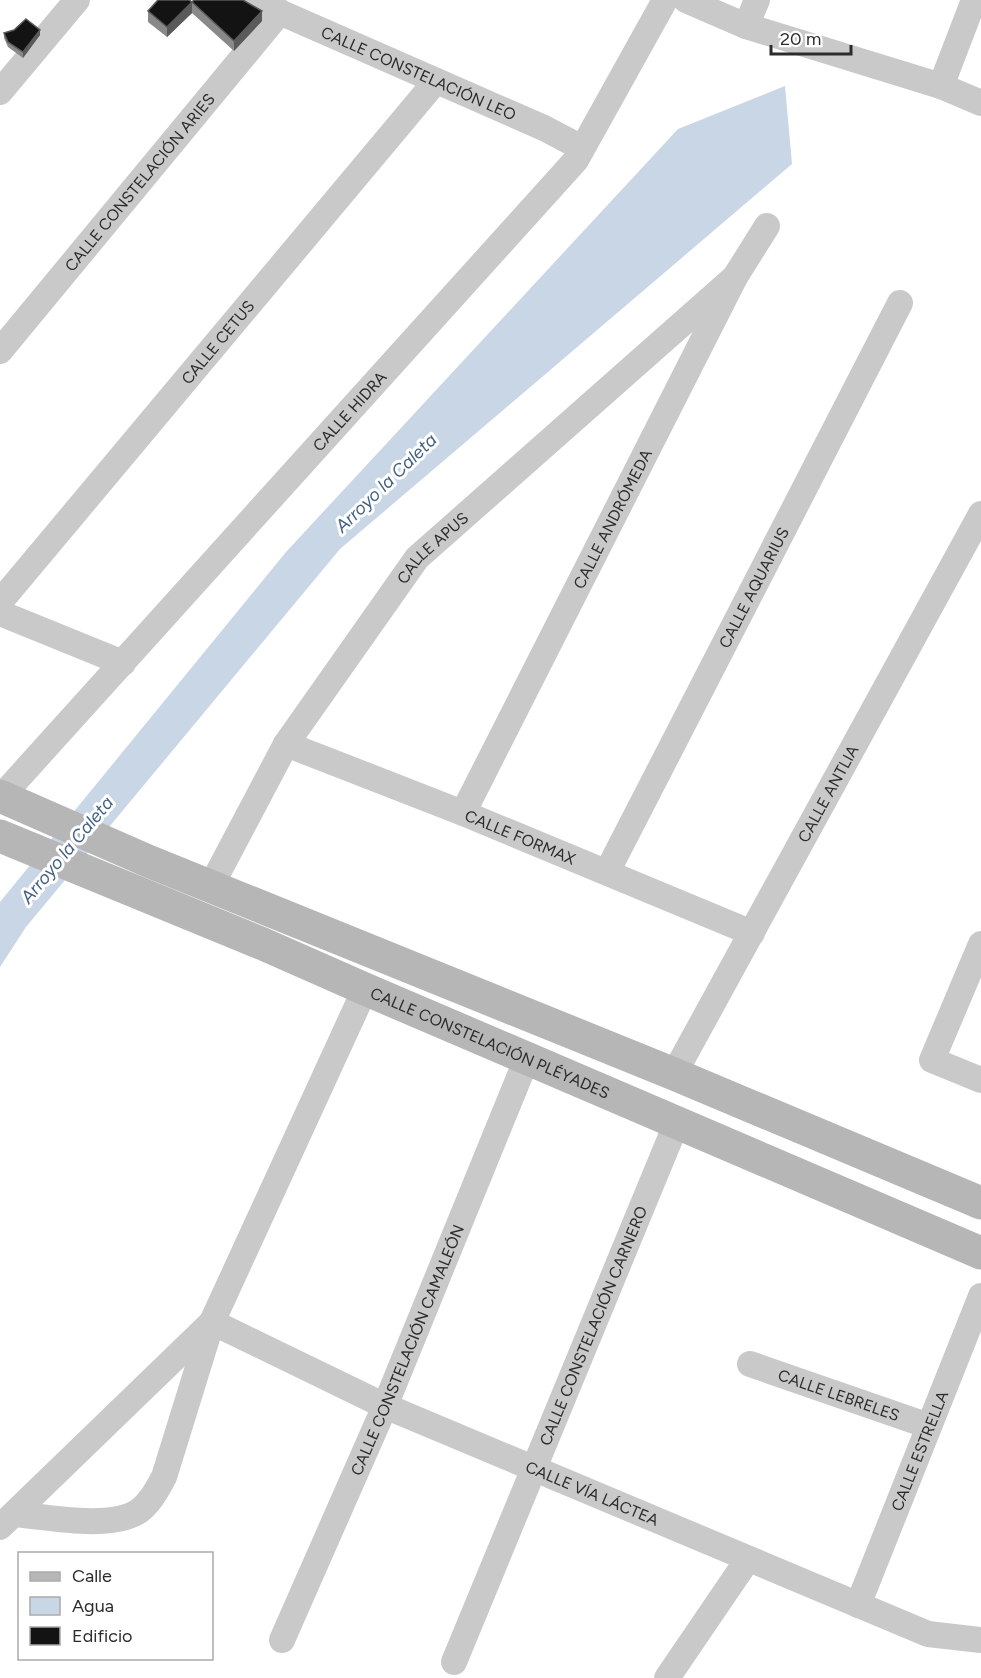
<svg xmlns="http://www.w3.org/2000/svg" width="981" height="1678" font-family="Figtree,sans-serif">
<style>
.water{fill:#c9d6e6}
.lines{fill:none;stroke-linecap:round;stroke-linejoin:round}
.minor{stroke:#c9c9c9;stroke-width:26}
.secondary{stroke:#b6b6b6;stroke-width:33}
.wall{fill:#898989}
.shaded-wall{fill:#5a5a5a}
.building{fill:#131313;stroke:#5a5a5a;stroke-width:1.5}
.labels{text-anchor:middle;stroke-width:6;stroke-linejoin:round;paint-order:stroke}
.street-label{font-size:16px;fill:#2c2c2c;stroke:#fff}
.water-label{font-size:18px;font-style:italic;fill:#446185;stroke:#fff}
</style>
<rect width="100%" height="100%" fill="#fff"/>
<path class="water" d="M 785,86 L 792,164 L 340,549 L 26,927 L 0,967 L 0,902 L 286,552 L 678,129 Z"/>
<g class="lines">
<g class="minor">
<path id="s1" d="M 252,0 L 544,128 L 582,148"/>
<path d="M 686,0 L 746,26 L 941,86 L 981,103"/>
<path d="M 746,26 L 757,0"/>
<path d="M 941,86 L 974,0"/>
<path d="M 0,92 L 77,0"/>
<path id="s2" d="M 0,351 L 280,12"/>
<path id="s3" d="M 0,602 L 436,81"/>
<path d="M 0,613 L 123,663"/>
<path id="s4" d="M 286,744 L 463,813 L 752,933"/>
<path id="s5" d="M 1,797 L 576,160 L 665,0"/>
<path id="s6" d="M 463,813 L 735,277 L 767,226"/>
<path id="s7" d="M 607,872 L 900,303"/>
<path id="s8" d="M 211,886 L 286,744 L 417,558 L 735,277"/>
<path d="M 981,944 L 932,1060 L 981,1080"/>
<path id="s9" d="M 674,1074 L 981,514"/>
<path id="s10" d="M 750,1364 L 929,1426"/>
<path d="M 14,1514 C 47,1517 111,1530 139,1511 C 151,1502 157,1489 164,1477 L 212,1322 L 365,989"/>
<path id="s11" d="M 0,1527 L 212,1322 L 385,1406 L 928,1634 L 981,1640"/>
<path id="s12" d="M 858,1605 L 981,1296"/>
<path id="s13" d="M 282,1640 L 385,1406 L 527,1058"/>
<path id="s14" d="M 454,1662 L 677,1122"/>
<path d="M 667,1678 L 748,1559"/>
</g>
<g class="secondary">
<path d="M 0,796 L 148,861 L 674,1074 L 981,1203"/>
<path id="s15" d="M 0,836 L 263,944 L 365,989 L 981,1253"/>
</g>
</g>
<path class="wall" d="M 192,2 L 262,21 L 234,51 L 192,13 L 167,37 L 148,22 L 148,11 Z
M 4,33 L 40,35 L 23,58 L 8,47 L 4,38 Z"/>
<path class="shaded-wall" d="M 192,2 L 192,13 L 167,37 L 167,27 Z
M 262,11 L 262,21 L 234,51 L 234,41 Z
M 40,30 L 40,35 L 23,58 L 23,52 Z"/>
<path class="building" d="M 158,0 L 189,0 L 192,2 L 194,0 L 243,0 L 262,11 L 234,41 L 192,2 L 167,27 L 148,11 Z
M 26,19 L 40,30 L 23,52 L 8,42 L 4,33 L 14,30 Z"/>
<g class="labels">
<g class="street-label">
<text dy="6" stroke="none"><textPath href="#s1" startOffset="182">CALLE CONSTELACIÓN LEO</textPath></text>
<text dy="6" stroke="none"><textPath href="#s2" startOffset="219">CALLE CONSTELACIÓN ARIES</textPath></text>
<text dy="6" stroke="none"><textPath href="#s3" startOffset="339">CALLE CETUS</textPath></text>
<text dy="6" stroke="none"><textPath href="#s5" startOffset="520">CALLE HIDRA</textPath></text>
<text dy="6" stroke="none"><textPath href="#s6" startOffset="330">CALLE ANDRÓMEDA</textPath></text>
<text dy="6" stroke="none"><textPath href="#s8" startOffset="406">CALLE APUS</textPath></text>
<text dy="6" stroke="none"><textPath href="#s7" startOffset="320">CALLE AQUARIUS</textPath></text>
<text dy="6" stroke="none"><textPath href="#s9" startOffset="320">CALLE ANTLIA</textPath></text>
<text dy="6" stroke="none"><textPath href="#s4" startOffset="252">CALLE FORMAX</textPath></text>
<text dy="6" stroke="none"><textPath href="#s15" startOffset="532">CALLE CONSTELACIÓN PLÉYADES</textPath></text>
<text dy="6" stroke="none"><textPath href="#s14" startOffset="364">CALLE CONSTELACIÓN CARNERO</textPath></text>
<text dy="6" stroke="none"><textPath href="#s13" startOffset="316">CALLE CONSTELACIÓN CAMALEÓN</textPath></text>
<text dy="6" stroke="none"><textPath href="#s10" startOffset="94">CALLE LEBRELES</textPath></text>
<text dy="6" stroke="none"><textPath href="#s12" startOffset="166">CALLE ESTRELLA</textPath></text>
<text dy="6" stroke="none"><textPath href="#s11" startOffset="712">CALLE VÍA LÁCTEA</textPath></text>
</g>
<g class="water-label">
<text transform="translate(386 483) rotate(-44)" y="6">Arroyo la Caleta</text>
<text transform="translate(67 850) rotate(-50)" y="6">Arroyo la Caleta</text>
</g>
</g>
<rect x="18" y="1552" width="195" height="108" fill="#ffffff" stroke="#ababab" stroke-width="1.5"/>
<rect x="30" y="1572" width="30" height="9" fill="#b6b6b6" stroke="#ababab" stroke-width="1.5"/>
<text x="72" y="1582" font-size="18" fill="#2c2c2c">Calle</text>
<rect x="30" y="1597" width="30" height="18" fill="#c9d6e6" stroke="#ababab" stroke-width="1.5"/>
<text x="72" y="1612" font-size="18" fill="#2c2c2c">Agua</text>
<rect x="30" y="1627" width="30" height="18" fill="#131313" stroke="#ababab" stroke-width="1.5"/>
<text x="72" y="1642" font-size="18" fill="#2c2c2c">Edificio</text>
<path d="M771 45v9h80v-9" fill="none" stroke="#2c2c2c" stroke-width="3"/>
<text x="780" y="45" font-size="18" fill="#2c2c2c" stroke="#ffffff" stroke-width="4.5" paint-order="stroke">20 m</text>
</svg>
